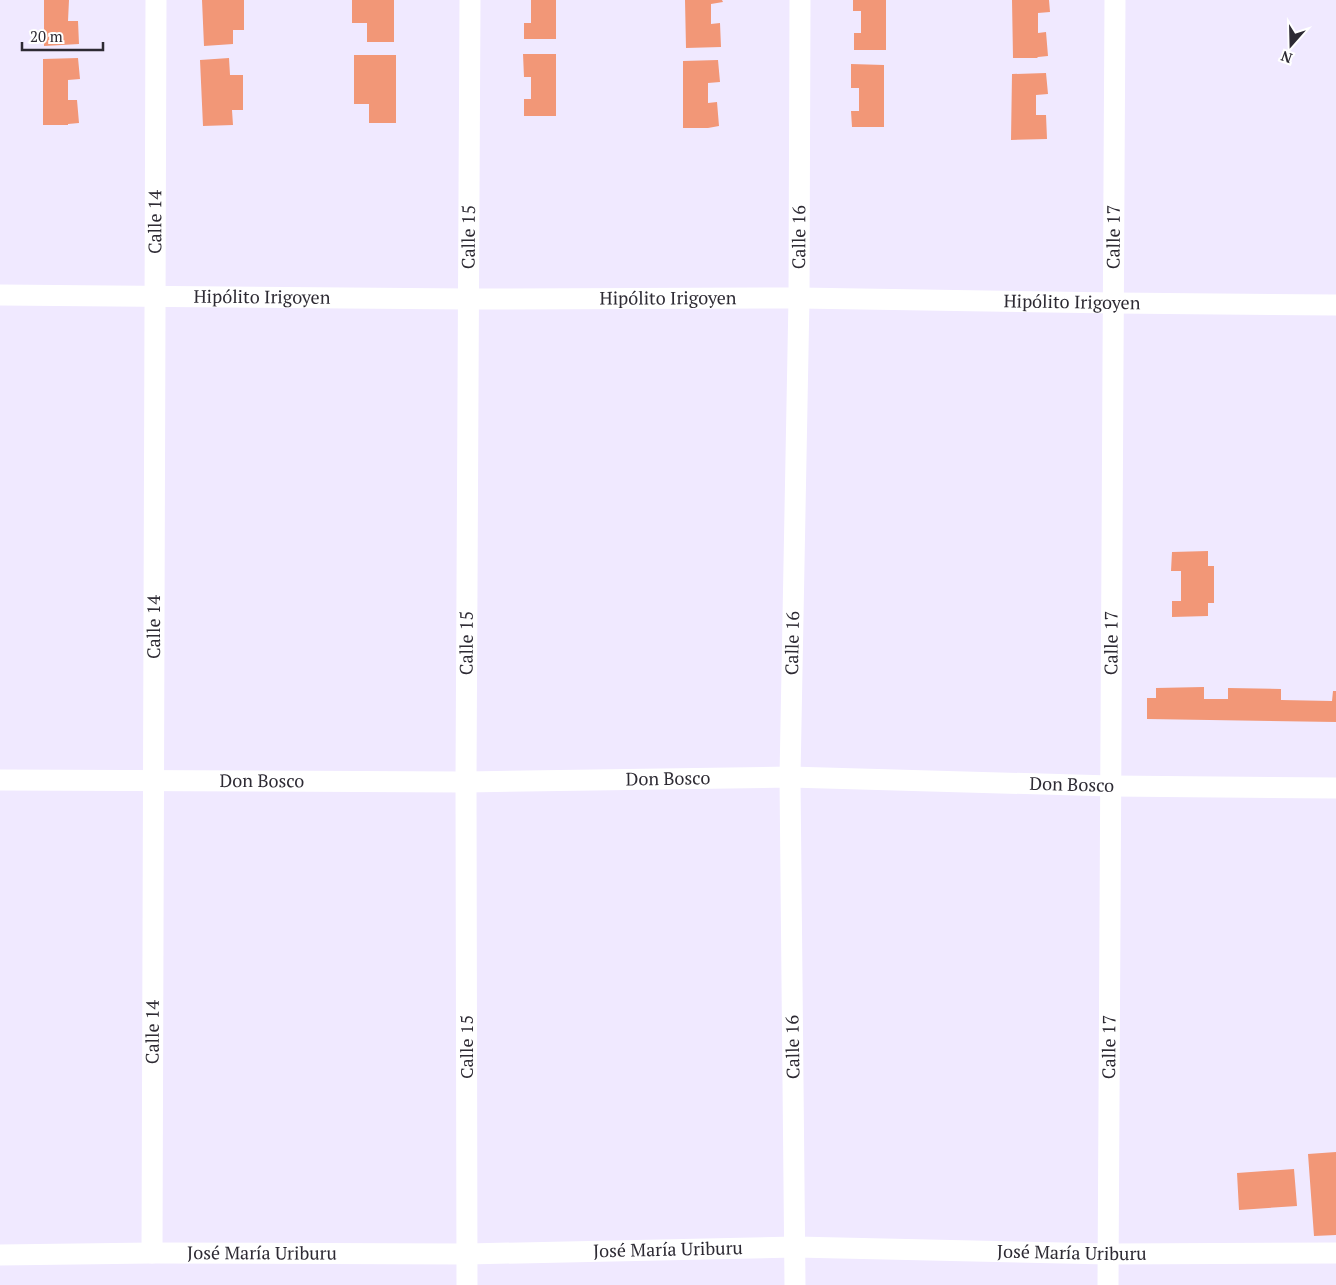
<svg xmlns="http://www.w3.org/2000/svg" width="1336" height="1285" font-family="'PT Serif',serif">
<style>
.building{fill:#f29777}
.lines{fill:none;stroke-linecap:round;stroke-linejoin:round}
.minor{stroke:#fff;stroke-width:21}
.labels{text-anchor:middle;stroke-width:4;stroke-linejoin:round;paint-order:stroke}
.street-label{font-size:18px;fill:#2d2a33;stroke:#fff}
</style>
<rect width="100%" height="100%" fill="#f0e9ff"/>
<path class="building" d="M 44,0 L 69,0 L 68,21 L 78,21 L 79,44 L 44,46 Z
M 202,0 L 244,0 L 244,30 L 233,30 L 233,44 L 204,46 Z
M 352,0 L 394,0 L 394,42 L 367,42 L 367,23 L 352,23 Z
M 531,0 L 556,0 L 556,39 L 524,39 L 524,23 L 531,23 Z
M 685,0 L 722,0 L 723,2 L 711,4 L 711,24 L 720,23 L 721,47 L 686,48 Z
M 853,0 L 886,0 L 886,50 L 854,50 L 854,33 L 861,33 L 861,11 L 853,11 Z
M 1012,0 L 1049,0 L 1050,12 L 1038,13 L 1038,33 L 1046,32 L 1048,56 L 1038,57 L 1037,58 L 1013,58 Z
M 523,54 L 556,54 L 556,116 L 524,116 L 524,99 L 531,99 L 531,77 L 524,77 Z
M 354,55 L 396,55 L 396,123 L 369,123 L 369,104 L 354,104 Z
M 78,58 L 80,79 L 68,80 L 68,100 L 77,100 L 79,123 L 68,124 L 68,125 L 43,125 L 43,59 Z
M 229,58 L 230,75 L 243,75 L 243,110 L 232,110 L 233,125 L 203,126 L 200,60 Z
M 718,60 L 720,82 L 708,83 L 708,103 L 717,102 L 719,126 L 708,128 L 683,128 L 683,61 Z
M 851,64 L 884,65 L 884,127 L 852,127 L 851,111 L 859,111 L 859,88 L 851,88 Z
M 1046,73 L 1048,94 L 1036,95 L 1036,115 L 1046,115 L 1047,139 L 1011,140 L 1012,74 Z
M 1208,551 L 1208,566 L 1214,566 L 1214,603 L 1208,603 L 1208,616 L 1172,617 L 1172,601 L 1181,601 L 1181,571 L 1171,571 L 1172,552 Z
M 1204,687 L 1204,699 L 1228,699 L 1228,688 L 1281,689 L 1281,700 L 1332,701 L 1333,691 L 1336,691 L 1336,722 L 1147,719 L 1147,698 L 1156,698 L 1156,688 Z
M 1336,1152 L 1336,1235 L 1314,1236 L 1308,1154 Z
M 1294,1169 L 1297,1206 L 1239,1210 L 1237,1173 Z"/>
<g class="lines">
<g class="minor">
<path id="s1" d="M 0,295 L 469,299 L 799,298 L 1114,303 L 1336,305"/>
<path id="s2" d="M 0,780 L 466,782 L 790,777 L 1111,786 L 1336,788"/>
<path id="s3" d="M 152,1253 L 156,0"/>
<path id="s4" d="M 0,1255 L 152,1253 L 467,1254 L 796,1247 L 1108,1254 L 1336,1253"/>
<path id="s5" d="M 467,1285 L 466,782 L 470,0"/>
<path id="s6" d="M 795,1285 L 790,777 L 799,298 L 800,0"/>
<path id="s7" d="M 1108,1285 L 1115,0"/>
</g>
</g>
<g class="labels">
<g class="street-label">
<text dy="6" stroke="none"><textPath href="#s3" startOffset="1031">Calle 14</textPath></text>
<text dy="6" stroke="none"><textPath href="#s5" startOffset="1048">Calle 15</textPath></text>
<text dy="6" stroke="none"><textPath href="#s6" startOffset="1048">Calle 16</textPath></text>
<text dy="6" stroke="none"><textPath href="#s7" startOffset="1048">Calle 17</textPath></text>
<text dy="6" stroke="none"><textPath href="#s1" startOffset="262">Hipólito Irigoyen</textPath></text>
<text dy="6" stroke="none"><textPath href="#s1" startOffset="668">Hipólito Irigoyen</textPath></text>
<text dy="6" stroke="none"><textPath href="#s1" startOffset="1072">Hipólito Irigoyen</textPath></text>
<text dy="6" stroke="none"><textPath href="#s3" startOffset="626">Calle 14</textPath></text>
<text dy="6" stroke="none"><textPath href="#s5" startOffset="642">Calle 15</textPath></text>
<text dy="6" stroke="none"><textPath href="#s6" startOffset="642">Calle 16</textPath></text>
<text dy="6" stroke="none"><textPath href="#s7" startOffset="642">Calle 17</textPath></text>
<text dy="6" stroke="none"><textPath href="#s2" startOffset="668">Don Bosco</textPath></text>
<text dy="6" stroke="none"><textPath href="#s2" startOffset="262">Don Bosco</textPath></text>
<text dy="6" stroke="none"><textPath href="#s2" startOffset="1072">Don Bosco</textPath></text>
<text dy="6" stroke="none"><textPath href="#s3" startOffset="221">Calle 14</textPath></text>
<text transform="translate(467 1047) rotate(-90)" y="6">Calle 15</text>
<text transform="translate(793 1047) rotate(-91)" y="6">Calle 16</text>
<text dy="6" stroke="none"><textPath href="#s7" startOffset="238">Calle 17</textPath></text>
<text dy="6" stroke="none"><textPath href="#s4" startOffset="668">José María Uriburu</textPath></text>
<text dy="6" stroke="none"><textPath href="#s4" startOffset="262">José María Uriburu</textPath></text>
<text dy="6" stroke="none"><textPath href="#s4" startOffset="1072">José María Uriburu</textPath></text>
</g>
</g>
<g transform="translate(1291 45) rotate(200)" stroke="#ffffff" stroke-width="4" paint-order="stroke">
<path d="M0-4L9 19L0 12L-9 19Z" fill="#2d2a33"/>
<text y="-8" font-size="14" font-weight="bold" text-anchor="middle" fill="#2d2a33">N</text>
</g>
<path d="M22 42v8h81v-8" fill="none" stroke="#2d2a33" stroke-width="2.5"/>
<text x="30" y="42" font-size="15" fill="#2d2a33" stroke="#ffffff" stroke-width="4" paint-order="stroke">20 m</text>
</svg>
